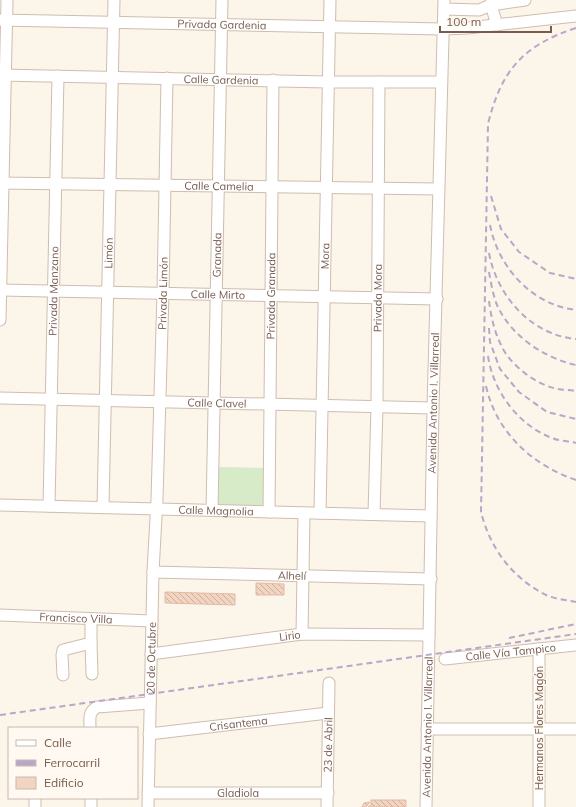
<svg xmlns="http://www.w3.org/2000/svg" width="576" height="807" font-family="Mulish,sans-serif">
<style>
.park{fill:#d7ebc8}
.building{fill:url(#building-back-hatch);stroke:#e4baa2}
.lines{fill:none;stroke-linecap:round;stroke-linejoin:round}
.minor-casing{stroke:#cfbdaf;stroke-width:13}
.minor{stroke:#fff;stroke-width:11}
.rail{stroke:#b8a7c8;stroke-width:2;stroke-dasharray:6 4;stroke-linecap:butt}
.labels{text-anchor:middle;stroke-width:3;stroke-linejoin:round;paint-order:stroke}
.street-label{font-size:11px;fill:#785b4d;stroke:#fff9f1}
</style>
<defs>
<pattern id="building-back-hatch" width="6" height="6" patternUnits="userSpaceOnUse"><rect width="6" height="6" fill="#f2d4c2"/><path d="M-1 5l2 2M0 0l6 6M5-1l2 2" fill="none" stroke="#c9afa0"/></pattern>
</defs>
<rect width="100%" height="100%" fill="#fcf5ea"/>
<path class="park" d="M 218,467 L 266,468 L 263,507 L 219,504 L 217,502 Z"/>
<path class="building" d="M 256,583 L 284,584 L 284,595 L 256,595 Z
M 165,592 L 235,594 L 235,605 L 165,603 Z
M 371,800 L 406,800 L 406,807 L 368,807 L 371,805 Z
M 370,802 L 366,807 L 362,807 L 364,803 Z"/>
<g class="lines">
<g class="minor-casing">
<g id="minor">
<path d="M 492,0 L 491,5 L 497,25"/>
<path d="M 444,9 L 479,10 L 491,5 L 525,0"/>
<path id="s1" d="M 0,20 L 443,29 L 468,28 L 576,16"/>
<path id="s2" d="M 0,75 L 328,82 L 441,82"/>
<path id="s3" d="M 0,183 L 438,189"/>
<path id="s4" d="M 0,290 L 437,299"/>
<path d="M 0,320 L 7,0"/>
<path id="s5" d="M 0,398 L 433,408"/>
<path id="s6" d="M 0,505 L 431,516"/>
<path id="s7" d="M 49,506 L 58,76"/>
<path id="s8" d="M 103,507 L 114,0"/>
<path id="s9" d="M 212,510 L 222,0"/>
<path id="s10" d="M 269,512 L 273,80"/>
<path id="s11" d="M 320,513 L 330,0"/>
<path id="s12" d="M 374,514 L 377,406 L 379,82"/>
<path id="s13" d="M 153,572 L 431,579"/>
<path id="s14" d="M 0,615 L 152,621"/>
<path d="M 302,634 L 304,513"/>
<path d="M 91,643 L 92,674"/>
<path id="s15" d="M 151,654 L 302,634 L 429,635"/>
<path id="s16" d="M 445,659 L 576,645"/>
<path d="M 63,675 L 62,655 L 63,650 L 91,643 L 91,619"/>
<path d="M 90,728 C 90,719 88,712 97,707 L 150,703"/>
<path d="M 427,729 L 576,729"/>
<path id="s17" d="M 149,734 L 328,713"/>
<path id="s18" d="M 148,793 L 328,793"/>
<path d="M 91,798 L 91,807"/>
<path d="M 35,807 L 35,798"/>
<path id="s19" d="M 148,807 L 153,572 L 157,499 L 163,293 L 167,78"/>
<path id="s20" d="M 327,807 L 329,683"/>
<path id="s21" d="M 426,807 L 433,408 L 444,0"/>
<path d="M 539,807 L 539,649"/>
</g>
</g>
<use href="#minor" class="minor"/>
<path class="rail" d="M 576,28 C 523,45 501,71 488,124 L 481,512 C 490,548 512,578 546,595 C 555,599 566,600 576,602
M 491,196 L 501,229 L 519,252 L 550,273 L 576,279
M 490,225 C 498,267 532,305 576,310
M 489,253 C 497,296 531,335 576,339
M 489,272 C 491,283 493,295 497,305 C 511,336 544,358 576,365
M 489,301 C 491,316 494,331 501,345 C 510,365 536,385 558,389 C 564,390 570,390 576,391
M 489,328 L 490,342 L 500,369 L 519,392 L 547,412 L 576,419
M 488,356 C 493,391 518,425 552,438 C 559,441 568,441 576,443
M 486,386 C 496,432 532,465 576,480
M 509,638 L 576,624
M 0,715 L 576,634"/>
</g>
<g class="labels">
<g class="street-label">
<text dy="4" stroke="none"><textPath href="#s1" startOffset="222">Privada Gardenia</textPath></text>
<text dy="4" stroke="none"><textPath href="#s2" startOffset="221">Calle Gardenia</textPath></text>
<text dy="4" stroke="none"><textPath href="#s3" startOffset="219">Calle Camelia</textPath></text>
<text dy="4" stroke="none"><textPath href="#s8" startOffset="254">Limón</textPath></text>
<text dy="4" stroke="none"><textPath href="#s9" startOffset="255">Granada</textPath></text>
<text dy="4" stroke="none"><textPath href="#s11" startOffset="257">Mora</textPath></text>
<text dy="4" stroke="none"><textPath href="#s7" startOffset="215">Privada Manzano</textPath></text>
<text dy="4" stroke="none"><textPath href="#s19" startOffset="514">Privada Limón</textPath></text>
<text dy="4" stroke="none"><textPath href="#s4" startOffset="218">Calle Mirto</textPath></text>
<text dy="4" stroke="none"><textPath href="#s10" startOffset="216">Privada Granada</textPath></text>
<text dy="4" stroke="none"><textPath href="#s12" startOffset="216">Privada Mora</textPath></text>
<text dy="4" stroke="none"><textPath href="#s5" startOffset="217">Calle Clavel</textPath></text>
<text dy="4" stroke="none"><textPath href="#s21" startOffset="404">Avenida Antonio I. Villarreal</textPath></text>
<text dy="4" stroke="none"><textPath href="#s6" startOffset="216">Calle Magnolia</textPath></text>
<text dy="4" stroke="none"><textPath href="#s13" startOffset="139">Alhelí</textPath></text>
<text dy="4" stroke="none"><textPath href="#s14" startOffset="76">Francisco Villa</textPath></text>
<text dy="4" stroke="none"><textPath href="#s15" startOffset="140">Lirio</textPath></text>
<text dy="4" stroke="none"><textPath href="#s16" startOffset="66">Calle Vía Tampico</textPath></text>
<text dy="4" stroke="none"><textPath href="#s19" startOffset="149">20 de Octubre</textPath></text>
<text dy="4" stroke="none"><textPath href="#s17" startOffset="90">Crisantema</textPath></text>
<text dy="4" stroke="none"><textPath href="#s21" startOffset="80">Avenida Antonio I. Villarreal</textPath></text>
<text transform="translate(539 728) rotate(-90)" y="4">Hermanos Flores Magón</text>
<text dy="4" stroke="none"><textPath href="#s20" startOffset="62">23 de Abril</textPath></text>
<text dy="4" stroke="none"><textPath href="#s18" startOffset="90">Gladiola</textPath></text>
</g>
</g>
<rect x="8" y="727" width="130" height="72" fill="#fff9f1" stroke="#c9baaf"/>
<rect x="16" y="740" width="20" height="6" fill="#ffffff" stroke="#c9baaf"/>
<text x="44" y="747" font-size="12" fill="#785b4d">Calle</text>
<rect x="16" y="760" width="20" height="6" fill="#b8a7c8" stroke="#c9baaf"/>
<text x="44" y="767" font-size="12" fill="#785b4d">Ferrocarril</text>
<rect x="16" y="777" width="20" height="12" fill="#f2d4c2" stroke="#c9baaf"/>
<text x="44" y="787" font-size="12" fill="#785b4d">Edificio</text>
<path d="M440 26v6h111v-6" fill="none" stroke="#785b4d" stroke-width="2"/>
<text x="446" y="26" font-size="12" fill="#785b4d" stroke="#fff9f1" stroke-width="3" paint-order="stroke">100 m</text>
</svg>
